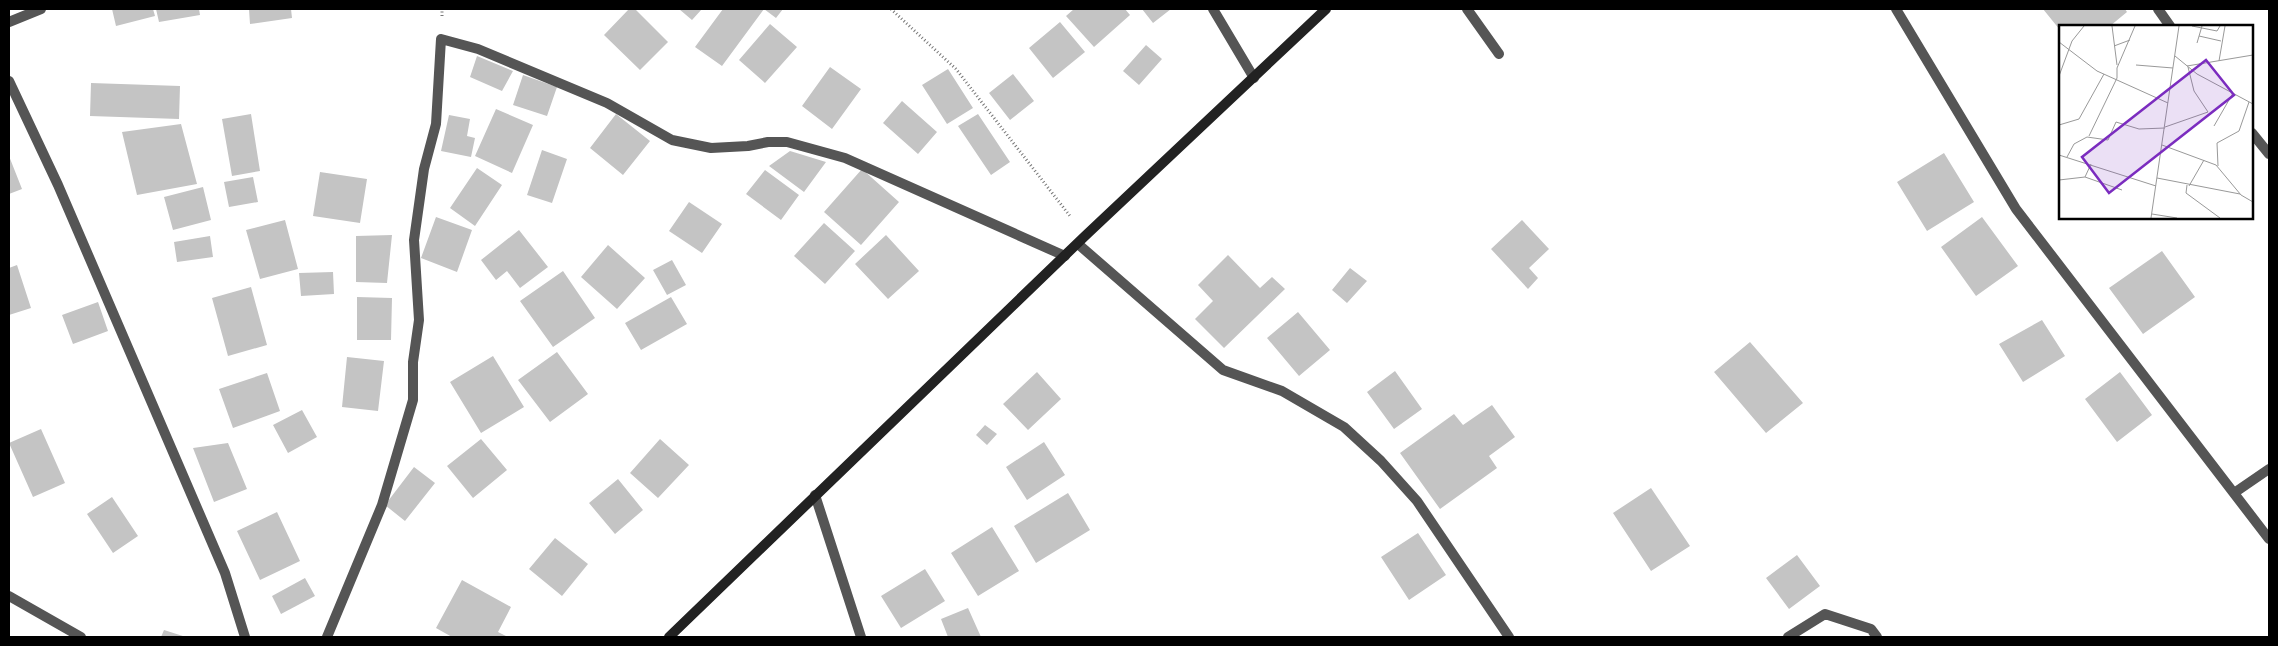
<svg xmlns="http://www.w3.org/2000/svg" width="2278" height="646" font-family="Quicksand,sans-serif">
<style>
.building{fill:#c4c4c4}
.lines{fill:none;stroke-linecap:round;stroke-linejoin:round}
.path{stroke:#777;stroke-width:3;stroke-dasharray:1 2.5;stroke-linecap:butt}
.street{stroke:#555;stroke-width:10}
.secondary{stroke:#222;stroke-width:10}
.inset-road{fill:none;stroke:#999;stroke-width:1}
.view{fill:#7b2cbf;fill-opacity:0.15;stroke:#7b2cbf;stroke-width:2.5}
.inset-edge{fill:none;stroke:#000;stroke-width:2.5}
</style>
<rect width="100%" height="100%" fill="#fff"/>
<path class="building" d="M 112,9 L 153,9 L 155,16 L 116,26 Z
M 156,9 L 199,9 L 200,15 L 159,22 Z
M 249,9 L 291,9 L 292,18 L 250,24 Z
M 629,9 L 635,9 L 668,42 L 640,70 L 604,35 Z
M 679,9 L 702,9 L 692,20 Z
M 723,9 L 783,9 L 776,18 L 764,9 L 722,66 L 695,47 Z
M 1074,9 L 1125,9 L 1130,15 L 1094,47 L 1066,16 Z
M 1142,9 L 1171,9 L 1153,23 Z
M 2043,9 L 2125,9 L 2127,12 L 2110,26 L 2060,26 L 2060,30 Z
M 1060,22 L 1085,52 L 1053,78 L 1029,48 Z
M 770,24 L 797,47 L 765,83 L 739,60 Z
M 1146,45 L 1162,59 L 1139,85 L 1123,71 Z
M 477,56 L 513,71 L 502,91 L 470,77 Z
M 830,67 L 861,89 L 832,129 L 802,106 Z
M 948,69 L 973,108 L 947,124 L 922,85 Z
M 1013,74 L 1034,101 L 1010,120 L 989,93 Z
M 523,75 L 557,87 L 547,116 L 513,105 Z
M 91,83 L 180,86 L 179,119 L 90,116 Z
M 902,101 L 937,132 L 918,154 L 883,123 Z
M 496,109 L 533,125 L 512,173 L 475,156 Z
M 251,114 L 260,171 L 232,176 L 222,119 Z
M 616,114 L 650,141 L 623,175 L 590,148 Z
M 978,114 L 1010,162 L 991,175 L 958,126 Z
M 449,115 L 470,119 L 467,136 L 475,138 L 471,157 L 441,151 Z
M 181,124 L 197,184 L 137,195 L 122,132 Z
M 542,150 L 567,159 L 552,203 L 527,195 Z
M 790,151 L 826,162 L 804,192 L 769,166 Z
M 1944,153 L 1974,202 L 1927,231 L 1897,182 Z
M 9,156 L 22,189 L 9,194 Z
M 477,168 L 502,185 L 475,226 L 450,208 Z
M 862,169 L 899,202 L 861,245 L 824,212 Z
M 765,170 L 799,195 L 781,220 L 746,194 Z
M 320,172 L 367,179 L 360,223 L 313,216 Z
M 253,177 L 258,202 L 229,207 L 224,182 Z
M 203,187 L 211,220 L 173,230 L 164,197 Z
M 689,202 L 722,224 L 702,253 L 669,231 Z
M 436,217 L 472,230 L 457,272 L 421,258 Z
M 1982,217 L 2018,266 L 1976,296 L 1941,247 Z
M 285,220 L 298,269 L 260,279 L 246,230 Z
M 1522,220 L 1549,249 L 1529,268 L 1538,278 L 1528,289 L 1491,249 Z
M 824,223 L 855,251 L 825,284 L 794,256 Z
M 519,230 L 548,267 L 520,288 L 507,271 L 496,280 L 481,260 Z
M 392,235 L 387,283 L 356,282 L 356,236 Z
M 886,235 L 919,271 L 888,299 L 855,264 Z
M 210,236 L 213,257 L 177,262 L 174,242 Z
M 608,245 L 645,278 L 617,309 L 581,277 Z
M 2162,251 L 2195,297 L 2143,334 L 2109,288 Z
M 1228,255 L 1260,288 L 1272,277 L 1285,289 L 1224,348 L 1195,319 L 1213,301 L 1198,285 Z
M 672,260 L 686,285 L 667,295 L 653,270 Z
M 17,265 L 31,308 L 9,315 L 9,268 Z
M 1350,268 L 1367,281 L 1347,303 L 1332,290 Z
M 563,271 L 595,318 L 553,347 L 520,301 Z
M 333,272 L 334,294 L 301,296 L 299,273 Z
M 251,287 L 267,345 L 228,356 L 212,298 Z
M 357,297 L 392,298 L 391,340 L 357,340 Z
M 671,297 L 687,324 L 641,350 L 625,323 Z
M 98,302 L 108,331 L 73,344 L 62,315 Z
M 1298,312 L 1330,350 L 1299,376 L 1267,338 Z
M 2042,320 L 2065,356 L 2023,382 L 1999,344 Z
M 1750,342 L 1803,403 L 1766,433 L 1714,372 Z
M 557,352 L 588,394 L 550,422 L 518,380 Z
M 493,356 L 524,407 L 481,433 L 450,382 Z
M 347,357 L 384,361 L 378,411 L 342,407 Z
M 1395,371 L 1422,409 L 1394,429 L 1367,392 Z
M 1037,372 L 1061,399 L 1028,430 L 1003,404 Z
M 2120,372 L 2152,415 L 2117,442 L 2085,399 Z
M 267,373 L 280,411 L 233,428 L 219,389 Z
M 1492,405 L 1515,437 L 1489,456 L 1497,468 L 1440,509 L 1400,453 L 1454,414 L 1463,425 Z
M 302,410 L 317,437 L 288,453 L 273,425 Z
M 985,425 L 997,434 L 987,445 L 976,435 Z
M 41,429 L 65,483 L 33,497 L 9,443 Z
M 481,439 L 507,470 L 473,498 L 447,466 Z
M 660,439 L 689,465 L 658,498 L 630,473 Z
M 1044,442 L 1065,475 L 1027,500 L 1006,467 Z
M 228,443 L 247,489 L 214,502 L 193,448 Z
M 414,467 L 435,483 L 405,521 L 385,505 Z
M 618,479 L 643,510 L 615,534 L 589,503 Z
M 1651,488 L 1690,546 L 1651,571 L 1613,513 Z
M 1068,493 L 1090,530 L 1036,563 L 1014,526 Z
M 112,497 L 138,536 L 113,553 L 87,514 Z
M 277,512 L 300,561 L 260,580 L 237,531 Z
M 992,527 L 1019,571 L 978,596 L 951,553 Z
M 1418,533 L 1446,575 L 1409,600 L 1381,557 Z
M 555,538 L 588,564 L 562,596 L 529,569 Z
M 1797,555 L 1820,586 L 1789,609 L 1766,578 Z
M 925,569 L 945,601 L 901,628 L 881,596 Z
M 305,578 L 315,596 L 281,614 L 272,596 Z
M 462,580 L 511,607 L 498,632 L 508,637 L 452,637 L 436,628 Z
M 968,608 L 981,637 L 948,637 L 941,619 Z
M 164,630 L 186,637 L 161,637 Z"/>
<g class="lines">
<path class="path" d="M 891,9 L 956,69 L 1070,216
M 442,16 L 442,9"/>
<path class="street" d="M 1213,9 L 1254,78
M 1467,9 L 1499,54
M 1896,9 L 2016,209 L 2269,539
M 2158,9 L 2170,26
M 9,22 L 41,9
M 9,81 L 58,185 L 225,573 L 245,637
M 2252,133 L 2269,154
M 1078,244 L 1223,370 L 1282,391 L 1344,427 L 1381,461 L 1417,501 L 1509,637
M 2234,493 L 2269,469
M 815,495 L 861,637
M 9,596 L 81,637
M 327,637 L 382,505 L 413,400 L 413,362 L 419,320 L 414,240 L 424,169 L 436,124 L 441,39 L 478,49 L 607,103 L 672,140 L 711,148 L 748,146 L 768,142 L 787,142 L 845,158 L 1065,256
M 1788,637 L 1825,614 L 1871,629 L 1877,637"/>
<path class="secondary" d="M 669,637 L 1085,236 L 1326,9"/>
</g>
<g transform="translate(2059 25)">
<rect width="194" height="194" fill="#fff"/>
<path class="inset-road" d="M 53,1 L 58,40M 133,1 L 158,6 L 161,1M 140,11 L 162,16M 0,17 L 38,46 L 109,78M 138,18 L 143,1M 55,21 L 71,15M 116,31 L 138,49 L 194,79M 160,36 L 166,1M 77,40 L 114,43M 128,41 L 194,30M 0,51 L 13,16 L 25,1M 0,100 L 20,94 L 45,49M 155,101 L 174,68M 106,102 L 149,87 L 135,66 L 129,42M 30,111 L 58,53 L 58,43 L 76,1M 103,120 L 157,140 L 182,170 L 194,177M 0,130 L 97,161M 8,132 L 15,119 L 28,112 L 49,115 L 57,97 L 80,104 L 106,103M 159,141 L 158,118 L 180,106 L 190,77M 26,152 L 63,165M 98,153 L 181,169M 0,155 L 26,152 L 32,139M 128,160 L 127,168 L 161,193M 130,161 L 145,135M 93,189 L 118,193M 92,193 L 120,1"/>
<path class="view" d="M 147,35 L 175,70 L 50,168 L 23,132 Z"/>
<rect width="194" height="194" class="inset-edge"/>
</g>
<rect width="2278" height="646" fill="none" stroke="#000000" stroke-width="20"/>
</svg>
